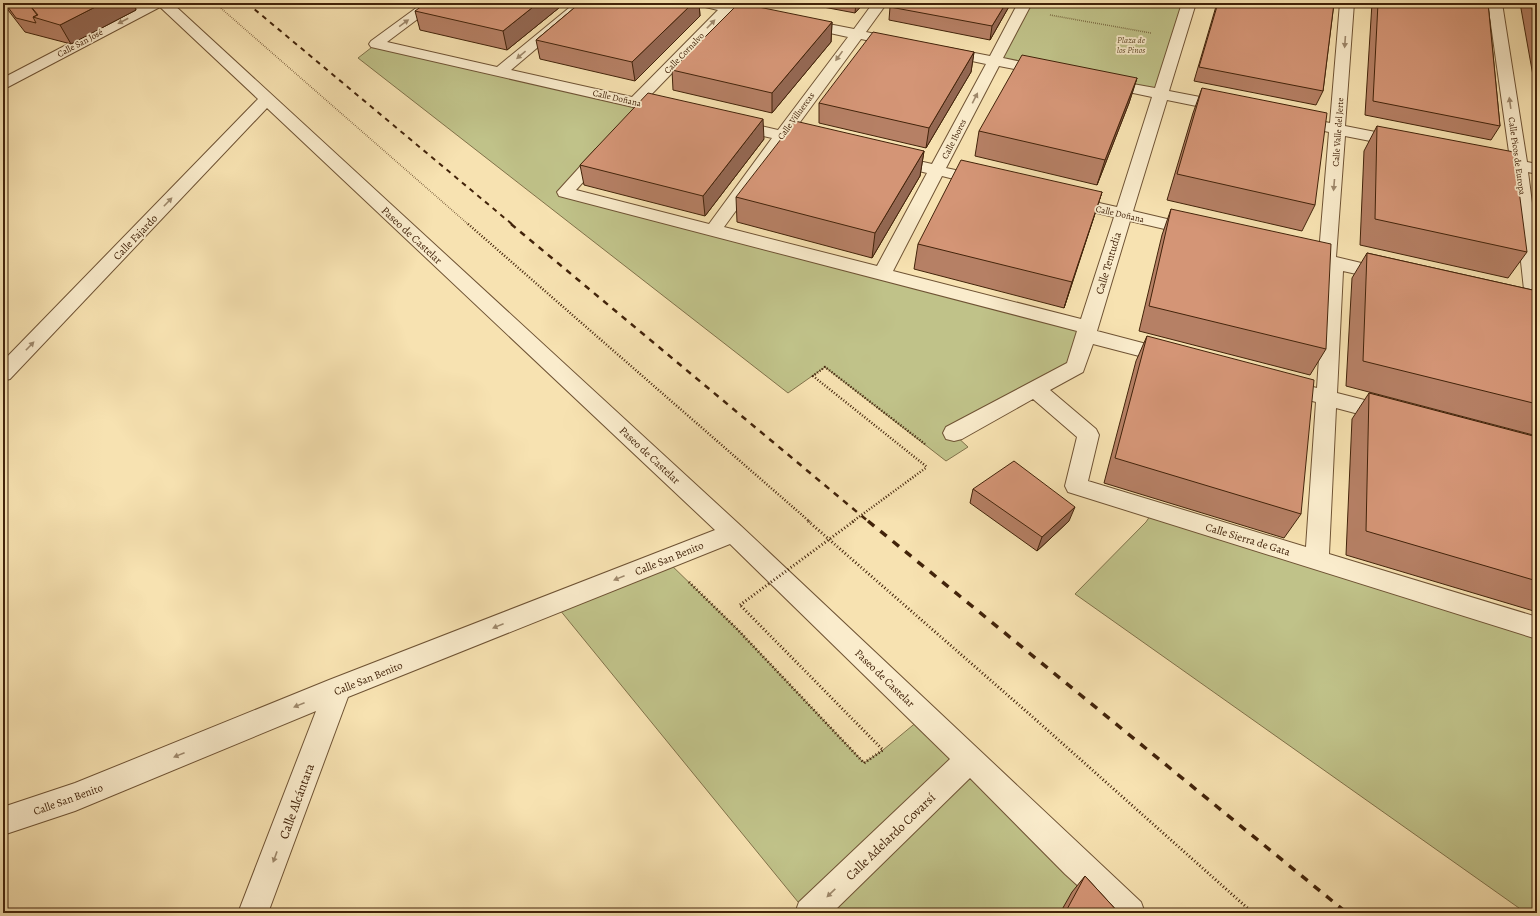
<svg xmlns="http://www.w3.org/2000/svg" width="1540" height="916" font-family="Alegreya,serif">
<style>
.green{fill:#c0c289;stroke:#81724a}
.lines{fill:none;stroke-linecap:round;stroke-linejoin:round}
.minor-casing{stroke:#6f5334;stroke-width:2}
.path-far2{stroke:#42230a;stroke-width:1.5;stroke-dasharray:0.5 1.5;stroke-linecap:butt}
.path-far1{stroke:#42230a;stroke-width:2.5;stroke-dasharray:1 2;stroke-linecap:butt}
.path{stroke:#42230a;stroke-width:3;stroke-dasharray:1 2.5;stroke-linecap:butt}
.minor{fill:#faeccc;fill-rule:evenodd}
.rail-far2{stroke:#42230a;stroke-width:2;stroke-dasharray:5 5;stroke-linecap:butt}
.rail-far1{stroke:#42230a;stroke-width:2.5;stroke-dasharray:6 6;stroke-linecap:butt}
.rail{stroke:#42230a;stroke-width:3.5;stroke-dasharray:8 8;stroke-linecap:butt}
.path-bridge-far1{stroke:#42230a;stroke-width:2.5;stroke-dasharray:1 2;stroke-linecap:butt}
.path-bridge{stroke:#42230a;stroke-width:3;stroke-dasharray:1 2.5;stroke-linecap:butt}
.wall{fill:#b68065;stroke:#42230a}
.shaded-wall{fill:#946853;stroke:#42230a}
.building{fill:#d49576;stroke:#42230a}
.oneway{fill:#9e886b}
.labels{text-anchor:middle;stroke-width:3.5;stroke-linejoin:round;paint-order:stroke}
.far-park-label{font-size:9px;font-style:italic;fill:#624b2a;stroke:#faeccc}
.far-street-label{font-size:9px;fill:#42230a;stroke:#faeccc}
.street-label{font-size:11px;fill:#42230a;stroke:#faeccc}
.near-street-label{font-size:13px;fill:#42230a;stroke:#faeccc}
</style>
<rect width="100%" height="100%" fill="#f7e2b1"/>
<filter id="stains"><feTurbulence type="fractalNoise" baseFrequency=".005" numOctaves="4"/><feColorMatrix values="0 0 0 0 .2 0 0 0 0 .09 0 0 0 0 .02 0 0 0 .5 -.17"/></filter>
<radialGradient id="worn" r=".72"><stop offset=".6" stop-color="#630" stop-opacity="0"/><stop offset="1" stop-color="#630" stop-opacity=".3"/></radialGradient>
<path class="green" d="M 1025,3 L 1189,3 L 1160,94 L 994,61 Z
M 376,44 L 646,105 L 565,191 L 1088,327 L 1076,367 L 954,434 L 968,447 L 946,461 L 825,367 L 788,393 L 358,58 Z
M 1154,510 L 1537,628 L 1537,913 L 1526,913 L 1075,594 L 1146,522 Z
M 666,560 L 737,629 L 864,763 L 883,750 L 924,716 L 1094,881 L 1066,913 L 807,913 L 555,604 Z"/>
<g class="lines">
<g class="minor-casing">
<path id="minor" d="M 147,3 L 172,3 L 741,526 L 1141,902 L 1145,913 L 1108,913 L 1065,874 L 970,778 L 832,913 L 795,913 L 799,902 L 950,759 L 730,544 L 348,697 L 268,913 L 238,913 L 316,711 L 75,811 L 3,835 L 3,807 L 75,783 L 329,680 L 715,530 L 267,108 L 10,379 L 3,381 L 3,361 L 258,99 L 160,7 L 8,87 L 3,88 L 3,78 Z
M 423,3 L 439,3 L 387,42 L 497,67 L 575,3 L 590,3 L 511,70 L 632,97 L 718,10 L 701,6 L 699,3 L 739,3 L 737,5 L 768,12 L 770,15 L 768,18 L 763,19 L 731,12 L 646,100 L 673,107 L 676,110 L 673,113 L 668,115 L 371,47 L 369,44 L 371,41 Z
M 873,3 L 887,3 L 866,32 L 904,40 L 906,43 L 904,46 L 899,47 L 861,39 L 792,133 L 819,140 L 821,143 L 819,146 L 813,148 L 786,142 L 724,227 L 877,266 L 927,173 L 887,163 L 885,160 L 887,157 L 893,155 L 932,164 L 986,64 L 939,54 L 937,51 L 939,48 L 944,47 L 990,56 L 1018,3 L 1032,3 L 1003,58 L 1051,68 L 1053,71 L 1051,74 L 1046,75 L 999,66 L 946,168 L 988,177 L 990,181 L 988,185 L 982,186 L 942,176 L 893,271 L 1081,319 L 1114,217 L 1062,205 L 1059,201 L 1062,197 L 1068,196 L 1117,207 L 1152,97 L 1100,86 L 1098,83 L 1100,80 L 1105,79 L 1155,88 L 1182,3 L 1196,3 L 1169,91 L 1226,102 L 1231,104 L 1234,107 L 1231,110 L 1226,112 L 1167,100 L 1133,211 L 1201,227 L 1204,231 L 1201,235 L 1195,236 L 1130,221 L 1097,331 L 1177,352 L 1180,357 L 1177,362 L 1170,364 L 1093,344 L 1083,372 L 1050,390 L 1096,429 L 1099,435 L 1088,481 L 1306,547 L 1316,402 L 1278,392 L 1275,387 L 1278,382 L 1285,380 L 1317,388 L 1325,267 L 1294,259 L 1291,255 L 1294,251 L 1300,249 L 1319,253 L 1329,132 L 1290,124 L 1287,121 L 1290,118 L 1295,116 L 1330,123 L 1340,3 L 1354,3 L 1345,126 L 1401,137 L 1407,139 L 1409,142 L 1407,145 L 1401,147 L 1345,136 L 1336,257 L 1395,271 L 1397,275 L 1395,279 L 1388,281 L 1343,271 L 1337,393 L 1396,408 L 1400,414 L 1396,420 L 1389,422 L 1336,408 L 1329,554 L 1537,617 L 1537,639 L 1068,492 L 1065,486 L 1077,437 L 1033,399 L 962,439 L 954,441 L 946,439 L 943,433 L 946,427 L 1067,363 L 1077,331 L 559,196 L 557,192 L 596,149 L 602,147 L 608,149 L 610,152 L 576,190 L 709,224 L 772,138 L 729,128 L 727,125 L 729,122 L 735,120 L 778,130 L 848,37 L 798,26 L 796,23 L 798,20 L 803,19 L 854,29 Z
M 1488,3 L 1502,3 L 1527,162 L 1537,164 L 1537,174 L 1528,172 L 1537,242 L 1536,314 L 1529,313 L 1526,308 L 1511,169 L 1480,162 L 1478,159 L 1480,156 L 1486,154 L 1510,159 Z"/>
</g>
<path class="path-far2" d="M 215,3 L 469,225
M 1050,15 L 1151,33"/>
<path class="path-far1" d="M 468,224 L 810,522
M 925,444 L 825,367 L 813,376 L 927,467"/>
<path class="path" d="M 808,521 L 1035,719 L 1253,913
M 689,582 L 737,629 L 864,763 L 883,750 L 740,605"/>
<use href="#minor" class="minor"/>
<path class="rail-far2" d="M 247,3 L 513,225"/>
<path class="rail-far1" d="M 511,224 L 869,522"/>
<path class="rail" d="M 868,521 L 1347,913"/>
<path class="path-bridge-far1" d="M 852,522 L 927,467"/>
<path class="path-bridge" d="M 740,605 L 854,521"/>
</g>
<path class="wall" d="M 4,3 L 133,3 L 136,10 L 71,44 L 25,32 L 8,10 Z
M 565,3 L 507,50 L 420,30 L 415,11 Z
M 580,3 L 699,3 L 700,16 L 635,81 L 540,59 L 536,40 Z
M 802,3 L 864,3 L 855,13 Z
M 893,3 L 1011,3 L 990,40 L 889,20 L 890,7 Z
M 1217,3 L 1334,3 L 1323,91 L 1316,105 L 1194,81 Z
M 1372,3 L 1488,3 L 1500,126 L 1491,140 L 1365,115 Z
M 1520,3 L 1537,3 L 1537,98 Z
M 832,22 L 831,42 L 772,113 L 673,90 L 672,70 Z
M 974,52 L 971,72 L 926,148 L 819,123 L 819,103 Z
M 1137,78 L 1129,103 L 1097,185 L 975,156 L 979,131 Z
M 1202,88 L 1315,205 L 1302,231 L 1167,200 L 1193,113 Z
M 1377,126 L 1527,252 L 1508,278 L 1360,245 L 1364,151 Z
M 764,139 L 705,216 L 584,185 L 580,165 Z
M 924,151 L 920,176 L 872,258 L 737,222 L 736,197 Z
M 1102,192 L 1064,308 L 914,269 L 918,244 Z
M 1171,209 L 1326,349 L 1310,375 L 1139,331 L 1162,235 Z
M 1367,253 L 1537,291 L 1537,436 L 1346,386 L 1352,278 Z
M 1147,336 L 1301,514 L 1284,538 L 1104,483 L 1136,361 Z
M 1369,393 L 1537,437 L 1537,612 L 1346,555 L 1352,419 Z
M 973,489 L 1069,521 L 1037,551 L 970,503 Z
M 1085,876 L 1119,913 L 1060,913 L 1072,892 Z"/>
<path class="shaded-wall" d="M 103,3 L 133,3 L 136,10 L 71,44 L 60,25 Z
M 538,3 L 565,3 L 507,50 L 503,31 Z
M 693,3 L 699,3 L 700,16 L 635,81 L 632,62 Z
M 856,3 L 864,3 L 855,13 Z
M 1006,3 L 1011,3 L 990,40 L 992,26 Z
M 832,22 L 831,42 L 772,113 L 772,93 Z
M 974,52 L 971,72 L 926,148 L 929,128 Z
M 1137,78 L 1129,103 L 1097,185 L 1105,160 Z
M 763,119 L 764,139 L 705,216 L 703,196 Z
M 924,151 L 920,176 L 872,258 L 875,233 Z
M 1102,192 L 1094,217 L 1064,308 L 1072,282 Z
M 1075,507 L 1069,521 L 1037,551 L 1042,537 Z"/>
<path class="building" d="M 5,3 L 28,3 L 37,15 L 33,17 L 36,23 L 16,18 Z
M 28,3 L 103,3 L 60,25 L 33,17 L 38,15 Z
M 426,3 L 538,3 L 503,31 L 415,11 Z
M 580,3 L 693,3 L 632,62 L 536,40 Z
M 739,3 L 832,22 L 772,93 L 672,70 Z
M 893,3 L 1006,3 L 992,26 L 890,7 Z
M 1218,3 L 1334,3 L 1323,91 L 1199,67 Z
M 1378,3 L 1488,3 L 1500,126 L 1373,101 Z
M 1531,3 L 1537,3 L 1537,35 Z
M 873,32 L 974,52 L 929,128 L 819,103 Z
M 1022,55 L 1137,78 L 1105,160 L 979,131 Z
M 1202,88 L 1327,113 L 1315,205 L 1177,174 Z
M 648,93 L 763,119 L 703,196 L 580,165 Z
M 795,121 L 924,151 L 875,233 L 736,197 Z
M 1377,126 L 1514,152 L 1527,252 L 1375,219 Z
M 961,160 L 1102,192 L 1072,282 L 918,244 Z
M 1171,209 L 1331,244 L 1326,349 L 1149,306 Z
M 1367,253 L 1537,291 L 1537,404 L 1363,361 Z
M 1147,336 L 1314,380 L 1301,514 L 1115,458 Z
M 1369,393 L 1537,437 L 1537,581 L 1366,531 Z
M 1014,461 L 1075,507 L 1042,537 L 973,489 Z
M 1085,876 L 1119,913 L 1065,913 Z"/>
<defs><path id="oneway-solid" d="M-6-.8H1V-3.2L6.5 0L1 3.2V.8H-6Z"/></defs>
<g class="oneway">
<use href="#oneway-solid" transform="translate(123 21) rotate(152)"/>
<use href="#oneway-solid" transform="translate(404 23) rotate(-36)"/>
<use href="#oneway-solid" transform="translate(711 24) rotate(-46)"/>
<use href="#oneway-solid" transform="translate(1345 42) rotate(94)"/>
<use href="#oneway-solid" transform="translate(521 55) rotate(140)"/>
<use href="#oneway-solid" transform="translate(839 56) rotate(126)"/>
<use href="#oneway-solid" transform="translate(975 98) rotate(-63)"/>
<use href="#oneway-solid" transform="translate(1510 103) rotate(-98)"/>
<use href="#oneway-solid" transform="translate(1334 185) rotate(95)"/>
<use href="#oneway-solid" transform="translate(168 202) rotate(-46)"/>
<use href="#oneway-solid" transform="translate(30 346) rotate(-46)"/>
<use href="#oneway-solid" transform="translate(619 578) rotate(158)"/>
<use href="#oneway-solid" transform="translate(498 626) rotate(158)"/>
<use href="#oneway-solid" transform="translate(299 705) rotate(158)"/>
<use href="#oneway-solid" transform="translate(179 755) rotate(158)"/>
<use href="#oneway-solid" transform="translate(275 857) rotate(110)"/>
<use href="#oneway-solid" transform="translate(831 893) rotate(136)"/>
</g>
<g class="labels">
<g class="far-park-label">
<text x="1131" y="43">Plaza de<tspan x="1131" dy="10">los Pinos</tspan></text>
</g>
<g class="far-street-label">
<text transform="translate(80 43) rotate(-28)" y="3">Calle San José</text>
<text transform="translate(684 53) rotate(-46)" y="3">Calle Cornalvo</text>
<text transform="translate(617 98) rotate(13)" y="3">Calle Doñana</text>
<text transform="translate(796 116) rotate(-54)" y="3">Calle Villuercas</text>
<text transform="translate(1338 132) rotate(-86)" y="3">Calle Valle del Jerte</text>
<text transform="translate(954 139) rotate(-63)" y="3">Calle Ibores</text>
<text transform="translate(1517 156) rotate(82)" y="3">Calle Picos de Europa</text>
<text transform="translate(1120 214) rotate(13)" y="3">Calle Doñana</text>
</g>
<g class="street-label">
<text transform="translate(412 235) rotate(43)" y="4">Paseo de Castelar</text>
<text transform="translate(135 237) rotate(-46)" y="4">Calle Fajardo</text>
<text transform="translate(1108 263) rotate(-73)" y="4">Calle Tentudia</text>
<text transform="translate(650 455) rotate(43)" y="4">Paseo de Castelar</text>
<text transform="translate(1248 539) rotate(17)" y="4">Calle Sierra de Gata</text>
<text transform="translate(669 558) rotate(-22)" y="4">Calle San Benito</text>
<text transform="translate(368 678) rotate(-22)" y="4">Calle San Benito</text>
<text transform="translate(885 678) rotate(44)" y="4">Paseo de Castelar</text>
<text transform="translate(68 799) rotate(-20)" y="4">Calle San Benito</text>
</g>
<g class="near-street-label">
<text transform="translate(296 801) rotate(-70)" y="5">Calle Alcántara</text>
<text transform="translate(890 836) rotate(-44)" y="5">Calle Adelardo Covarsí</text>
</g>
</g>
<rect width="1540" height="916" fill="none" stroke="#f7e2b1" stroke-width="16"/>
<rect x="4" y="4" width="1532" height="908" fill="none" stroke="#42230a" stroke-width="2"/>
<rect x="8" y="8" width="1524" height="900" fill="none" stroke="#42230a"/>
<rect width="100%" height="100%" filter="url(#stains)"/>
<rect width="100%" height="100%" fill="url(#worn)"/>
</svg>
